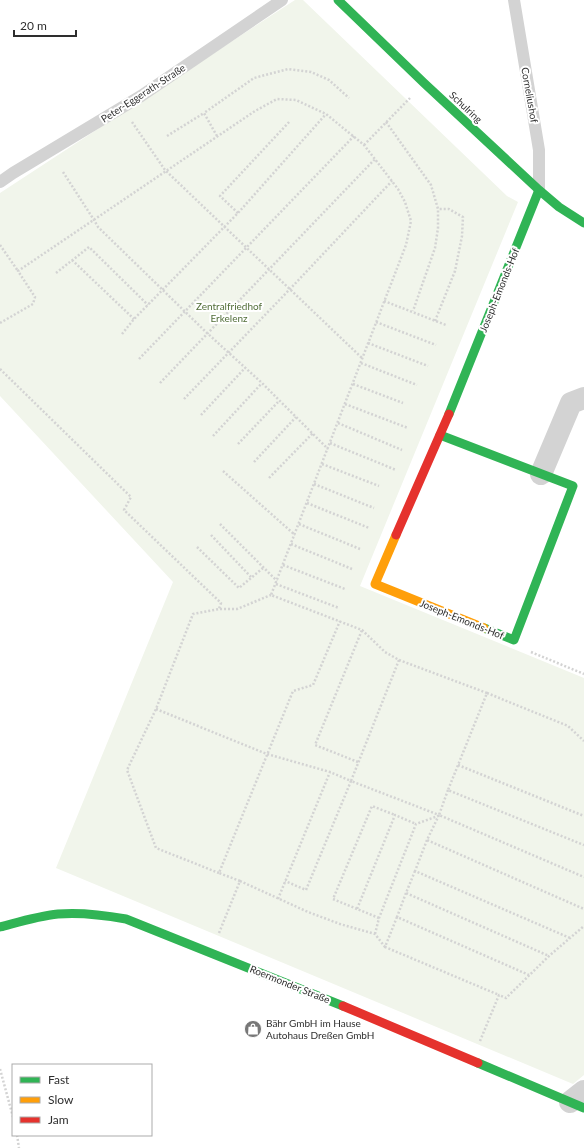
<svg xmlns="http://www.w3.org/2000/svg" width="584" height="1148" font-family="Lato,sans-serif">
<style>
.green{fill:#f1f5eb}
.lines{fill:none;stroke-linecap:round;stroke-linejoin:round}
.path{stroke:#d3d3d3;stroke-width:2.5;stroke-dasharray:2 2;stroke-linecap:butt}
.lane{stroke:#d3d3d3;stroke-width:12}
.street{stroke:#d3d3d3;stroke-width:22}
.fast{stroke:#30b455;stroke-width:9}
.slow{stroke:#ff9f0a;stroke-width:9}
.jam{stroke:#e5322d;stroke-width:9}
.labels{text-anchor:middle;stroke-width:4;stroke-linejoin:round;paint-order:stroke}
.street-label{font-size:10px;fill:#2e2e2e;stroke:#fff}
.park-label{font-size:10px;fill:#516e38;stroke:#fff}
.poi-label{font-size:10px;fill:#2e2e2e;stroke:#fff;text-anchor:start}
</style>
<rect width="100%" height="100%" fill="#fff"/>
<path class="green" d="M 295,0 L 303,0 L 507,196 L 518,202 L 360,586 L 584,678 L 584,1075 L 573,1084 L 56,868 L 173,582 L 0,396 L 0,193 Z"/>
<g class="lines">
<path class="path" d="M 132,122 L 165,170 L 362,358
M 386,122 L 431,185 L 438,209 L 438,228 L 435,248 L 413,311
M 167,136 L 204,113
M 217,136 L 204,113 L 254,78 L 288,69 L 311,72 L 329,80 L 349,98
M 364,145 L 410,98
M 63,172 L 94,220 L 98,227 L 207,333 L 262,383 L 328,449
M 238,213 L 220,196 L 290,121
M 0,245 L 18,271
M 72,260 L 134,319
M 56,273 L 89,247 L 148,305
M 384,301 L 446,325
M 435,321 L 455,271 L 462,236 L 463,217 L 449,209 L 438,209
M 376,322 L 436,345
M 0,323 L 33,304 L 35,297 L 18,271 L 255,111 L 277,99 L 296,100 L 326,114 L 364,145 L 398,189 L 405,202 L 411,221 L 406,245 L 271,595 L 362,630 L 385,652 L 399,660 L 487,693 L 448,790 L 584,845
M 122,334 L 134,319 L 238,213 L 326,114
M 368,343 L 428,366
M 139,359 L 354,136
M 361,363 L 417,385
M 0,369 L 131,497 L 124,510 L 221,603 L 219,609
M 160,383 L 375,159
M 353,384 L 403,403
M 184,399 L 290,289 L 392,181
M 345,404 L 408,428
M 201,415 L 245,368
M 338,423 L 402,450
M 213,436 L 262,383
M 330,443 L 396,470
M 238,444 L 279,401
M 254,462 L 296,417
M 322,464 L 379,486
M 223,471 L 295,535
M 269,478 L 313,433
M 314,484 L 374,508
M 307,503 L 369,528
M 220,524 L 277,581
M 299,524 L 360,549
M 211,535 L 252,578
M 291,544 L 352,569
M 197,547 L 239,588 L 263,568
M 283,565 L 345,589
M 276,584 L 339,608
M 531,652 L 584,674
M 399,660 L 351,781 L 439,815
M 487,693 L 568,726 L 584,741
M 156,709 L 267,754 L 330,772 L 351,781 L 306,890 L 285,881
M 358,762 L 315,745 L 362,630
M 458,765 L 584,816
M 448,790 L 439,815 L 584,877
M 439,815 L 427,840 L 584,909
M 427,840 L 415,871 L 570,938
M 415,871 L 406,893 L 549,956
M 219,873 L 156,848 L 127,770 L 156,709 L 193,614 L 219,609 L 237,609 L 271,595
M 240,881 L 219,873 L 293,691 L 313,685 L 340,621
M 406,893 L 397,917 L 529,975
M 278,899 L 330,772
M 357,909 L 333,899 L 372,806 L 395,815
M 397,917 L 385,947 L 499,995
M 379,918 L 357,909 L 395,815 L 416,824
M 219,933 L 240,881 L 308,912 L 340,924 L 375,934 L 385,947
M 375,934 L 379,918 L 416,824 L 438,816
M 480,1041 L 499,995 L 506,998 L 549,956 L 584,926
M 0,1069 L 13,1117
M 17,1135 L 19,1148"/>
<path class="lane" d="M 514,0 L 539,150 L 539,190
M 0,182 L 13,173 L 141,96 L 282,0"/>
<path class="street" d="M 541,474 L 571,403 L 584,398
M 570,1102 L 584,1091"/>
<path class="fast" d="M 338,0 L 424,83 L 539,190 L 559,207 L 584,223
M 449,414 L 539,190
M 440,435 L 573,486 L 514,640 L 484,628
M 0,927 C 19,922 38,916 58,914 C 81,912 104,915 126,919 L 343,1006
M 478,1063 L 584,1108"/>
<path class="slow" d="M 396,535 L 375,584 L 484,628"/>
<path class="jam" d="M 396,535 L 449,414
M 343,1006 L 478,1063"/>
</g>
<defs>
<g id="shop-disc" transform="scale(0.9)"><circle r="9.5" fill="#777" stroke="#fff"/><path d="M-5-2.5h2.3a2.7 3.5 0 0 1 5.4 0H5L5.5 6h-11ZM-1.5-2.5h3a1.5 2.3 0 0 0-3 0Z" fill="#fff"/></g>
</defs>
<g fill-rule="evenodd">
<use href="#shop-disc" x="253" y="1029"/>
</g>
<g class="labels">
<g class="street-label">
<text transform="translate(143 93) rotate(-33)" y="4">Peter-Eggerath-Straße</text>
<text transform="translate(530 95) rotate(80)" y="4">Corneliushof</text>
<text transform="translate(466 107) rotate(43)" y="4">Schulring</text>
<text transform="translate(499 290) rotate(-68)" y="4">Joseph-Emonds-Hof</text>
<text transform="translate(462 619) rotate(22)" y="4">Joseph-Emonds-Hof</text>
<text transform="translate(290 984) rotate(22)" y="4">Roermonder Straße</text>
</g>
<g class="park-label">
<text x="229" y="310">Zentralfriedhof<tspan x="229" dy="12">Erkelenz</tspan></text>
</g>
<g class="poi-label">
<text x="266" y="1027">Bähr GmbH im Hause<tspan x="266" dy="12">Autohaus Dreßen GmbH</tspan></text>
</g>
</g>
<rect x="12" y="1064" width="140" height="72" fill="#ffffff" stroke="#ababab"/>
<rect x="20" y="1077" width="20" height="6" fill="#30b455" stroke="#ababab"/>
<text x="48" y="1084" font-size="12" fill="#2e2e2e">Fast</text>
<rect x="20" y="1097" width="20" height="6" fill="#ff9f0a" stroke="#ababab"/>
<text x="48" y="1104" font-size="12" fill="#2e2e2e">Slow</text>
<rect x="20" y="1117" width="20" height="6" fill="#e5322d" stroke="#ababab"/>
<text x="48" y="1124" font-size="12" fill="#2e2e2e">Jam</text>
<path d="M14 30v6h62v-6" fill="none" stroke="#2e2e2e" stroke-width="2"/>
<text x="20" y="30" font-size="12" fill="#2e2e2e" stroke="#ffffff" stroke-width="3" paint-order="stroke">20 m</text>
</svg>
